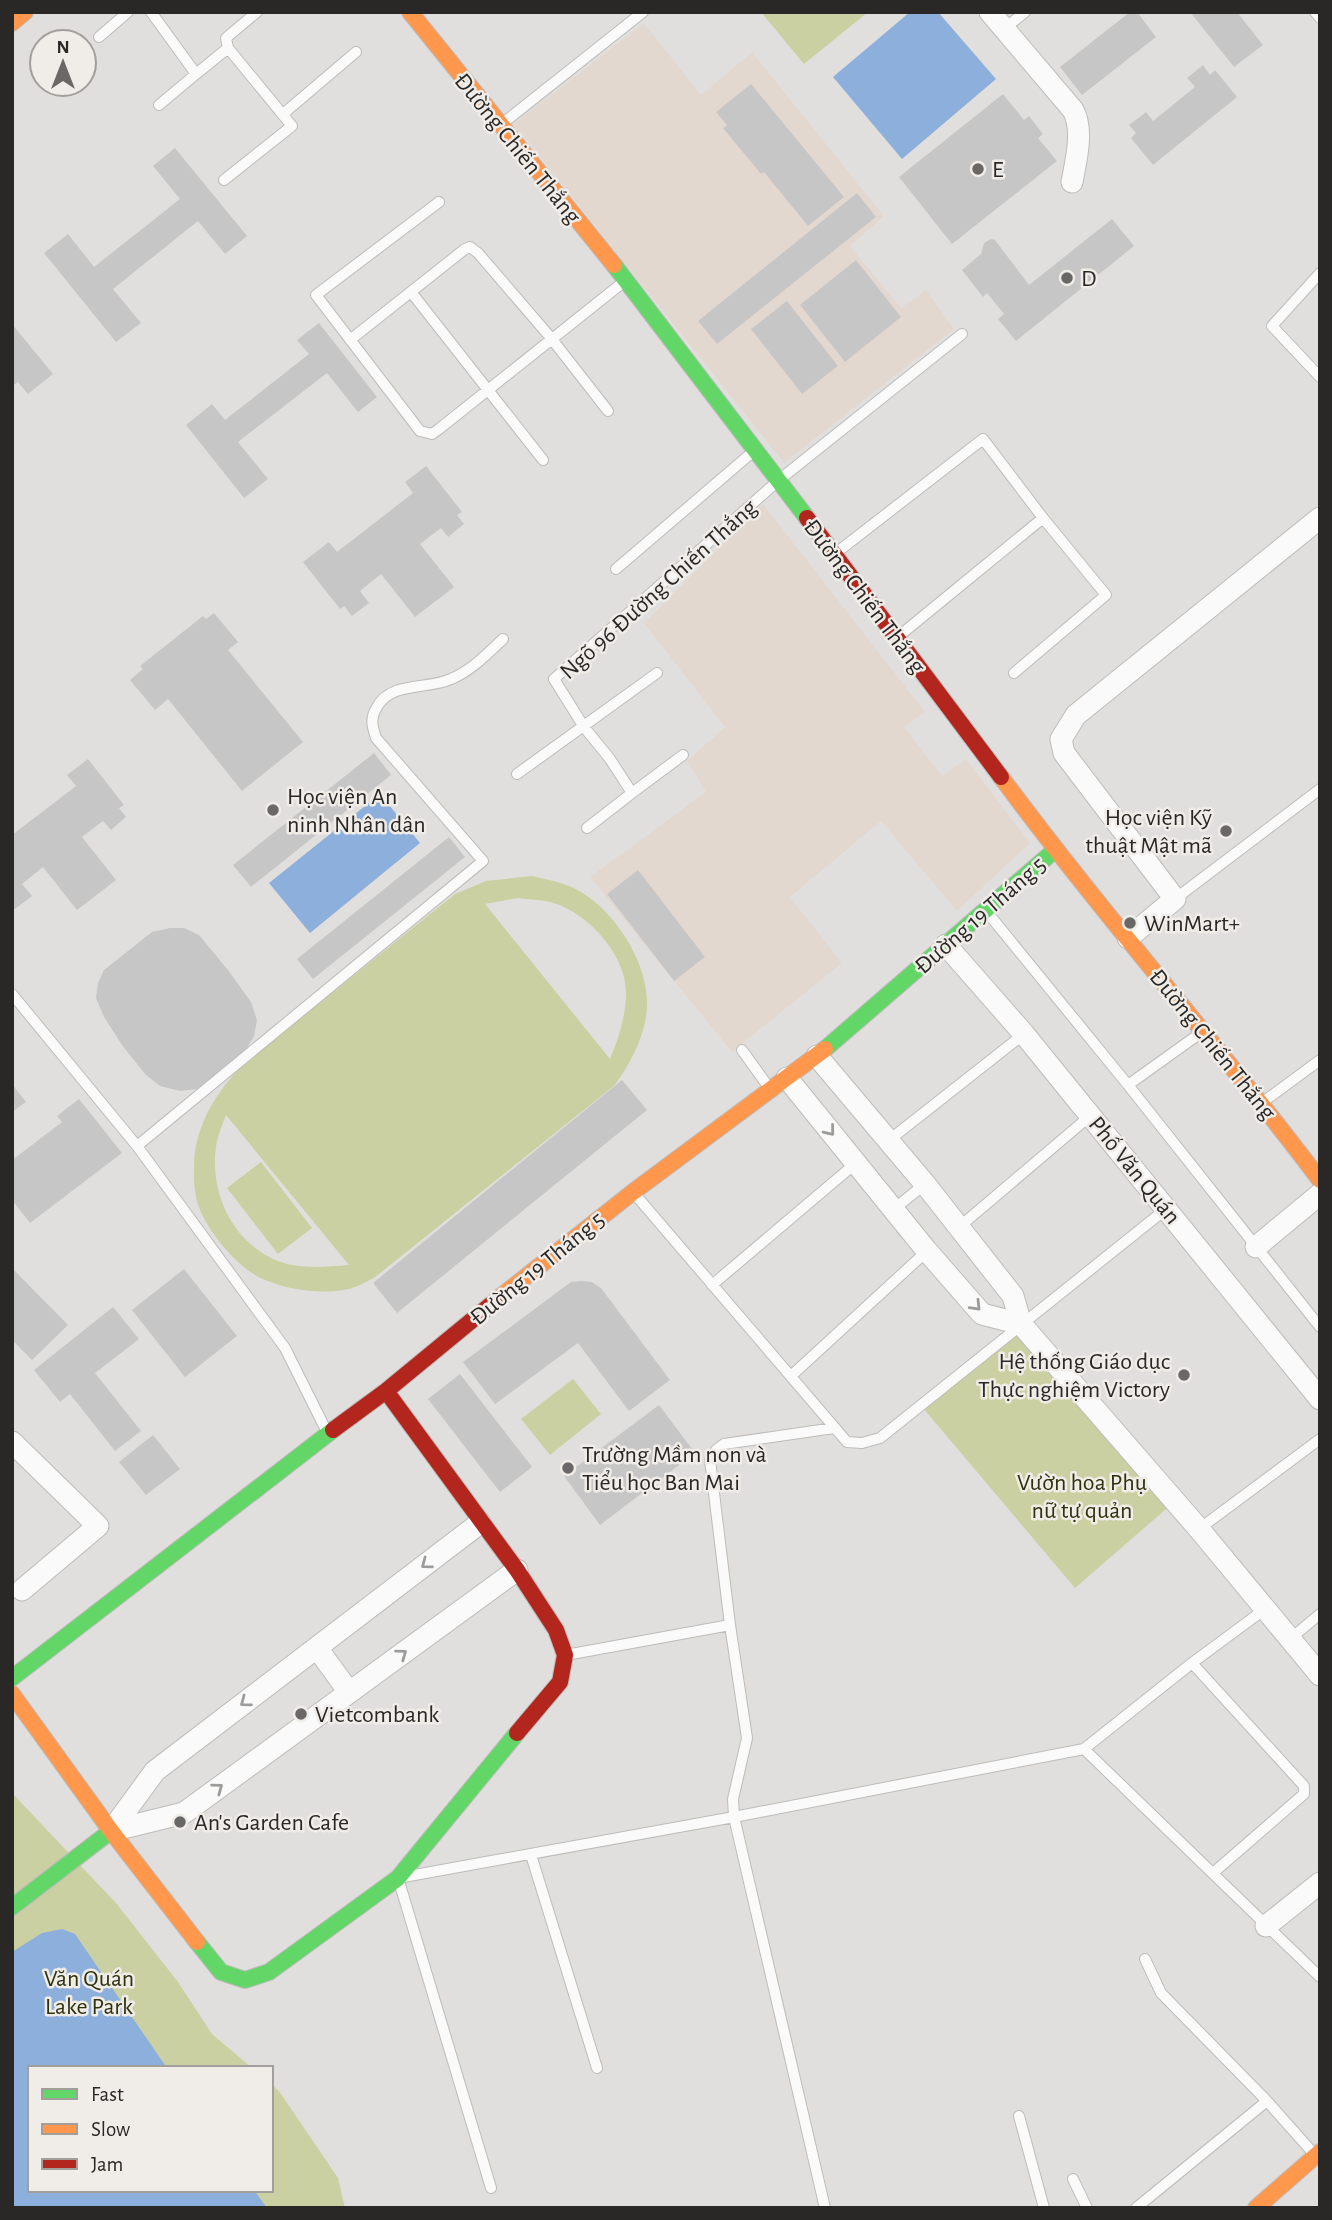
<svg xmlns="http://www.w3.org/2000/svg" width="1332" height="2220" font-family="'Alegreya Sans',sans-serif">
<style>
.commercial{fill:#e3d8cf}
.green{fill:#cbd0a2;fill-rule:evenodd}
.water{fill:#8dafdb}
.building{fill:#c7c6c6}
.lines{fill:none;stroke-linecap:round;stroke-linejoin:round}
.lane-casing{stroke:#bdbcba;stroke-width:12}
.street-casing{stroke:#bdbcba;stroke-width:23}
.fast-casing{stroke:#bdbcba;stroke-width:18}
.slow-casing{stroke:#bdbcba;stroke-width:18}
.jam-casing{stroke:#bdbcba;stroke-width:18}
.lane{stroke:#fafafa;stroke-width:10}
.street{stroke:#fafafa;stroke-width:21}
.fast{stroke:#63d668;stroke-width:16}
.slow{stroke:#ff974d;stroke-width:16}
.jam{stroke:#b3261e;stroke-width:16}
.oneway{stroke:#9c9c9b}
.poi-dot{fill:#6a6867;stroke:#f0ece8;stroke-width:2.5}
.labels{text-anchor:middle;stroke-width:5;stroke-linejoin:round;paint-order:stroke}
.street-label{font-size:24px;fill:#2a2827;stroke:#f0ece8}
.poi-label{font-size:24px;fill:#2a2827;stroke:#f0ece8;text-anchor:start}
.park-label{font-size:24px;fill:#2e320d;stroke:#f0ece8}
</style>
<rect width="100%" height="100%" fill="#e1dfdd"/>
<path class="commercial" d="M 644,23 L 701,95 L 752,52 L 884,216 L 850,246 L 901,308 L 926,290 L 954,329 L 784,463 L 514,124 Z
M 763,504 L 925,712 L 904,727 L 942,776 L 966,759 L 1030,843 L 957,911 L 881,821 L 790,897 L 842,963 L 732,1052 L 590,877 L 706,792 L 687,761 L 725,727 L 644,623 Z"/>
<path class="green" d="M 761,12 L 868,12 L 804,64 Z
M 532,876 C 544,879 557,881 569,886 C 609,902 646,957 647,1000 C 648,1031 632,1061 615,1085 L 374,1278 C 365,1282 354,1289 344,1290 C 318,1294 290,1290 265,1280 C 240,1270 211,1236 200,1210 C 193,1194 193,1168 195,1151 C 201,1117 217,1093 240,1067 L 455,894 L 486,881 ZM 518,898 C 528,900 540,899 550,902 C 586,911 625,953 626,991 C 626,1016 619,1037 610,1059 L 485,904 ZM 226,1115 L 349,1265 L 348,1265 C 324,1267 297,1270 273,1259 C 229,1238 208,1187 217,1141 C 219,1132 223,1123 226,1115 Z
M 261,1162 L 312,1228 L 278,1254 L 227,1188 Z
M 1020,1328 L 1173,1503 L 1075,1588 L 923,1408 Z
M 573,1379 L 601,1414 L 550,1455 L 521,1419 Z
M 12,1793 L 116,1903 L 178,1982 L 212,2034 L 252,2068 L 30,2068 L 30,2190 L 271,2190 L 271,2084 L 279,2091 L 338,2178 L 345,2208 L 12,2208 Z"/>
<path class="water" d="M 910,12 L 938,12 L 996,79 L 902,159 L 833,77 Z
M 380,794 L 420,843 L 310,933 L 269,883 Z
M 62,1929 L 75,1934 L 167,2068 L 30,2068 L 30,2190 L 254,2190 L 267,2208 L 12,2208 L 12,1952 L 42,1933 Z"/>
<path class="building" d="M 1130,12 L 1137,12 L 1156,37 L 1082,95 L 1060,67 Z
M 1190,12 L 1237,12 L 1263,45 L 1234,67 Z
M 1203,65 L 1210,75 L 1215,70 L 1237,97 L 1153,165 L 1131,138 L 1136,133 L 1129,125 L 1146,112 L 1153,121 L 1195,87 L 1187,78 Z
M 751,84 L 844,197 L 808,226 L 764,172 L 761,174 L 723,128 L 727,125 L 716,112 Z
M 1003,94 L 1024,120 L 1029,116 L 1043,134 L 1038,138 L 1057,161 L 952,244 L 899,177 Z
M 175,148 L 247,236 L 225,254 L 198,221 L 113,289 L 141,323 L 116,342 L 44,253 L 68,234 L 94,267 L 180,199 L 153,166 Z
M 857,193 L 876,217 L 717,344 L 698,321 Z
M 1112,219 L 1134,246 L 1016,341 L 998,319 L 1004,314 L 987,293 L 983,297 L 962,270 L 981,254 L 984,243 L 991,239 L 995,240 L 1029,285 Z
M 856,260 L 901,317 L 845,362 L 800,305 Z
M 787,301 L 838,366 L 802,394 L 751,329 Z
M 319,323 L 377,397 L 358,412 L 327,373 L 238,442 L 268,479 L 244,498 L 186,425 L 212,404 L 225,420 L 309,354 L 297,340 Z
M 12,324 L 53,374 L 28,394 L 18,382 L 12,386 Z
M 426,466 L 462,512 L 457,515 L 464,524 L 448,537 L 441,528 L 420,544 L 454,587 L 415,617 L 381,574 L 360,591 L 369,603 L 352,616 L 344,606 L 340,609 L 303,562 L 329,542 L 337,552 L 413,493 L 405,482 Z
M 214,613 L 238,642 L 228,650 L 303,742 L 242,791 L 168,699 L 155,710 L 130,680 L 143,669 L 140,666 L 203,616 L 206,619 Z
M 374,753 L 391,775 L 251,887 L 233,865 Z
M 88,759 L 124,805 L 119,808 L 126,817 L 111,830 L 103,821 L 82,837 L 116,880 L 77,910 L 43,867 L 22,884 L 32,896 L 15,909 L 12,906 L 12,835 L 76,786 L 67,775 Z
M 449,837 L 465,857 L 313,979 L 297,959 Z
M 638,870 L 705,957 L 674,981 L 607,894 Z
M 170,928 L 184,928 L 199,935 L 228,970 L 251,1002 L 257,1020 L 254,1036 L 245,1051 L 197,1089 L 180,1091 L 160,1086 L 145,1074 L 122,1045 L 104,1017 L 96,998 L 98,983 L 104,970 L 152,932 Z
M 622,1080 L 647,1110 L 397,1313 L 373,1283 Z
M 12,1084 L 26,1102 L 12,1112 Z
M 79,1099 L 122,1153 L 30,1223 L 12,1200 L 12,1154 L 15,1158 L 62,1122 L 57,1116 Z
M 12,1268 L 68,1325 L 32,1360 L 12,1340 Z
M 184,1269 L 237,1336 L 185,1377 L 132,1310 Z
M 581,1281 L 592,1282 L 601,1288 L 670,1380 L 629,1411 L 578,1343 L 495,1404 L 463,1362 L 571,1282 Z
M 113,1307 L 139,1339 L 95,1373 L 141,1431 L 115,1451 L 70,1394 L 60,1402 L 34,1370 Z
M 460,1374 L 532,1467 L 500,1492 L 428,1399 Z
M 659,1405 L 695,1453 L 600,1525 L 564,1476 Z
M 153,1435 L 180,1469 L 146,1495 L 119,1462 Z"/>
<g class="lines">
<g class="lane-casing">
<path id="lane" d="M 151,12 L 196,74 L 228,48 L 292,126 L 224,180
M 1315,12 L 1320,18
M 1004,29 L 1025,12
M 99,37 L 128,12
M 228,48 L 226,38 L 257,12
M 159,105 L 196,74
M 283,114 L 356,52
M 502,124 L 643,12
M 439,202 L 316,295 L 420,431 L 432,434 L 439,429 L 626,280
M 1320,273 L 1272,326 L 1320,377
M 411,292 L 543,460
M 350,340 L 465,249 L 470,247 L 478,253 L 551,338 L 608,411
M 836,553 L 983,439 L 1043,518
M 616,569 L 755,450
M 899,636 L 1043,518 L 1106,595 L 1014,673
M 517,774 L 657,673
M 632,793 L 683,755
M 587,828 L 632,793 L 610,759 L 584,727 L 554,679 L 779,480 L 962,334
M 1175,899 L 1320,789
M 987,912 L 1128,1085 L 1320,1327
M 12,994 L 137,1146 L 285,1348 L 328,1434
M 742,1050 L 770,1089
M 1128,1085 L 1202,1032
M 1263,1102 L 1320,1060
M 888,1141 L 1024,1034
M 137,1146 L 483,861 L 376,738 C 372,726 370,718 377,707 C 391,681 427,690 451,679 C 471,671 487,654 503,639
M 633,1192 L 847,1442 L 862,1443 L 880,1438 L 1166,1209
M 894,1209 L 925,1184
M 958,1228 L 1090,1116
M 712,1285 L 856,1163
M 791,1376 L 927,1251
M 1199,1529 L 1320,1439
M 730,1625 L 747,1738 L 733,1799 L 734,1817 L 825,2208
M 1290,1639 L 1320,1614
M 566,1655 L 730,1625 L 710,1460 L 716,1450 L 724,1444 L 834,1428
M 1192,1663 L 1304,1786 L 1304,1794 L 1213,1873
M 1084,1749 L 1320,1977
M 531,1855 L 597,2068
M 1145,1959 L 1161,1993 L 1267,2101 L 1314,2154
M 1019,2116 L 1044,2208
M 1073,2179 L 1087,2208
M 491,2188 L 398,1878 L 734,1817 L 1084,1749 L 1192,1663 L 1265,1609
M 1136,2208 L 1267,2101"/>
</g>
<g class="street-casing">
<path id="street" d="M 990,12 L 1073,110 C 1084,130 1076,160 1072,182
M 1128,938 L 1175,899 L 1064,753 L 1061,739 L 1076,715 L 1320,518
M 946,945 L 1024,1034 L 1320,1399
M 817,1056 L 925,1184 L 1013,1296 L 1021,1324 L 1199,1529 L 1320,1675
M 787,1078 L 927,1251 L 982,1314 L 1021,1324
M 1256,1247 L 1320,1194
M 12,1442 L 98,1526 L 22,1590
M 317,1648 L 349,1692
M 111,1831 L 184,1813 L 517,1570
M 111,1831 L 155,1771 L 480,1523
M 1266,1926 L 1320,1883"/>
</g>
<g class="fast-casing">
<path id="fast" d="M 614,265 L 807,518
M 825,1049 L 1055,850
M 12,1678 L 333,1430
M 12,1907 L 111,1831
M 197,1942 L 221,1972 L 245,1980 L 269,1972 L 398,1878 L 517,1733"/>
</g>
<g class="slow-casing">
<path id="slow" d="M 410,12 L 614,265
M 12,23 L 25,12
M 1001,777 C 1103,915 1217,1043 1320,1180
M 499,1298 L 633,1192 L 825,1049
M 12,1694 L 111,1831 L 197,1942
M 1256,2208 L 1320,2152"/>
</g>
<g class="jam-casing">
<path id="jam" d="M 807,518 L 1001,777
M 386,1391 L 517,1570 L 556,1630 L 565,1655 L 560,1682 L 517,1733
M 333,1430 L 386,1391 L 499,1298"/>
</g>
<use href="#lane" class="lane"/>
<use href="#street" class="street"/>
<use href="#fast" class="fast"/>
<use href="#slow" class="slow"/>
<use href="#jam" class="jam"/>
</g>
<defs><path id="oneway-chevron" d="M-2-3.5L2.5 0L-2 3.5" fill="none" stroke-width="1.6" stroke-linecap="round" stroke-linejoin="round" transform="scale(1.75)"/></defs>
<g class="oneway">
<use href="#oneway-chevron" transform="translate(830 1131) rotate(51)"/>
<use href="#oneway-chevron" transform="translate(976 1306) rotate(46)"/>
<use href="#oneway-chevron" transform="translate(426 1564) rotate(143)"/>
<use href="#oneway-chevron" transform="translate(402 1654) rotate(-36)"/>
<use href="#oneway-chevron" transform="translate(245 1702) rotate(143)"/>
<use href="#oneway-chevron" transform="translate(218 1788) rotate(-36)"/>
</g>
<g class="poi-dot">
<circle cx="978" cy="169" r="7"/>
<circle cx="1067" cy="278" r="7"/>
<circle cx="273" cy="810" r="7"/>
<circle cx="1226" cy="831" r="7"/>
<circle cx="1130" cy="923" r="7"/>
<circle cx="1184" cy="1375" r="7"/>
<circle cx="568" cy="1468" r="7"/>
<circle cx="301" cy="1714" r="7"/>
<circle cx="180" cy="1822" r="7"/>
</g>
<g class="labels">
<g class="street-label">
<text transform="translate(518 148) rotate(51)" y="8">Đường Chiến Thắng</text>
<text transform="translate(658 589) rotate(-42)" y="8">Ngõ 96 Đường Chiến Thắng</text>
<text transform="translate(865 596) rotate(53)" y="8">Đường Chiến Thắng</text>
<text transform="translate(980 915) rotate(-41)" y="8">Đường 19 Tháng 5</text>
<text transform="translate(1213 1044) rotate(51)" y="8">Đường Chiến Thắng</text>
<text transform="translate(1135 1170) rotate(51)" y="8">Phố Văn Quán</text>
<text transform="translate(537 1268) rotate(-39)" y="8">Đường 19 Tháng 5</text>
</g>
<g class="poi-label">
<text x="992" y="177">E</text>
<text x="1081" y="286">D</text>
<text x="287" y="804">Học viện An<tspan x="287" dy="28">ninh Nhân dân</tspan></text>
<text x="1212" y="825" text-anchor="end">Học viện Kỹ<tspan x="1212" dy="28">thuật Mật mã</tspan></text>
<text x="1144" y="931">WinMart+</text>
<text x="1170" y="1369" text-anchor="end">Hệ thống Giáo dục<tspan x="1170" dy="28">Thực nghiệm Victory</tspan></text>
<text x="582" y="1462">Trường Mầm non và<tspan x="582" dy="28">Tiểu học Ban Mai</tspan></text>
<text x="315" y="1722">Vietcombank</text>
<text x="194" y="1830">An's Garden Cafe</text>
</g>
<g class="park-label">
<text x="1082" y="1490">Vườn hoa Phụ<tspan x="1082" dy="28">nữ tự quản</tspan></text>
<text x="89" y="1986">Văn Quán<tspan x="89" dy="28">Lake Park</tspan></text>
</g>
</g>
<rect width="1332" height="2220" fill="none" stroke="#2a2827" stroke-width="28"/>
<rect x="28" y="2066" width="245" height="126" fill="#f0ece8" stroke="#a19e9b" stroke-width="2"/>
<rect x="42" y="2089" width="35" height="10" fill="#63d668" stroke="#a19e9b" stroke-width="2"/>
<text x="91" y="2101" font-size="21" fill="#2a2827">Fast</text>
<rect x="42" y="2124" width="35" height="10" fill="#ff974d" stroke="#a19e9b" stroke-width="2"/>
<text x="91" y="2136" font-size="21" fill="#2a2827">Slow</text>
<rect x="42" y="2159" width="35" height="10" fill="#b3261e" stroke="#a19e9b" stroke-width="2"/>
<text x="91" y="2171" font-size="21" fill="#2a2827">Jam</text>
<g transform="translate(63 63)"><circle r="33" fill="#f0ece8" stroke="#a19e9b" stroke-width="2"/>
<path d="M0-5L12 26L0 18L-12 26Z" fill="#6a6867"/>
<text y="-10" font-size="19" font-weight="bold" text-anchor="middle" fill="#2a2827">N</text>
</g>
</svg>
